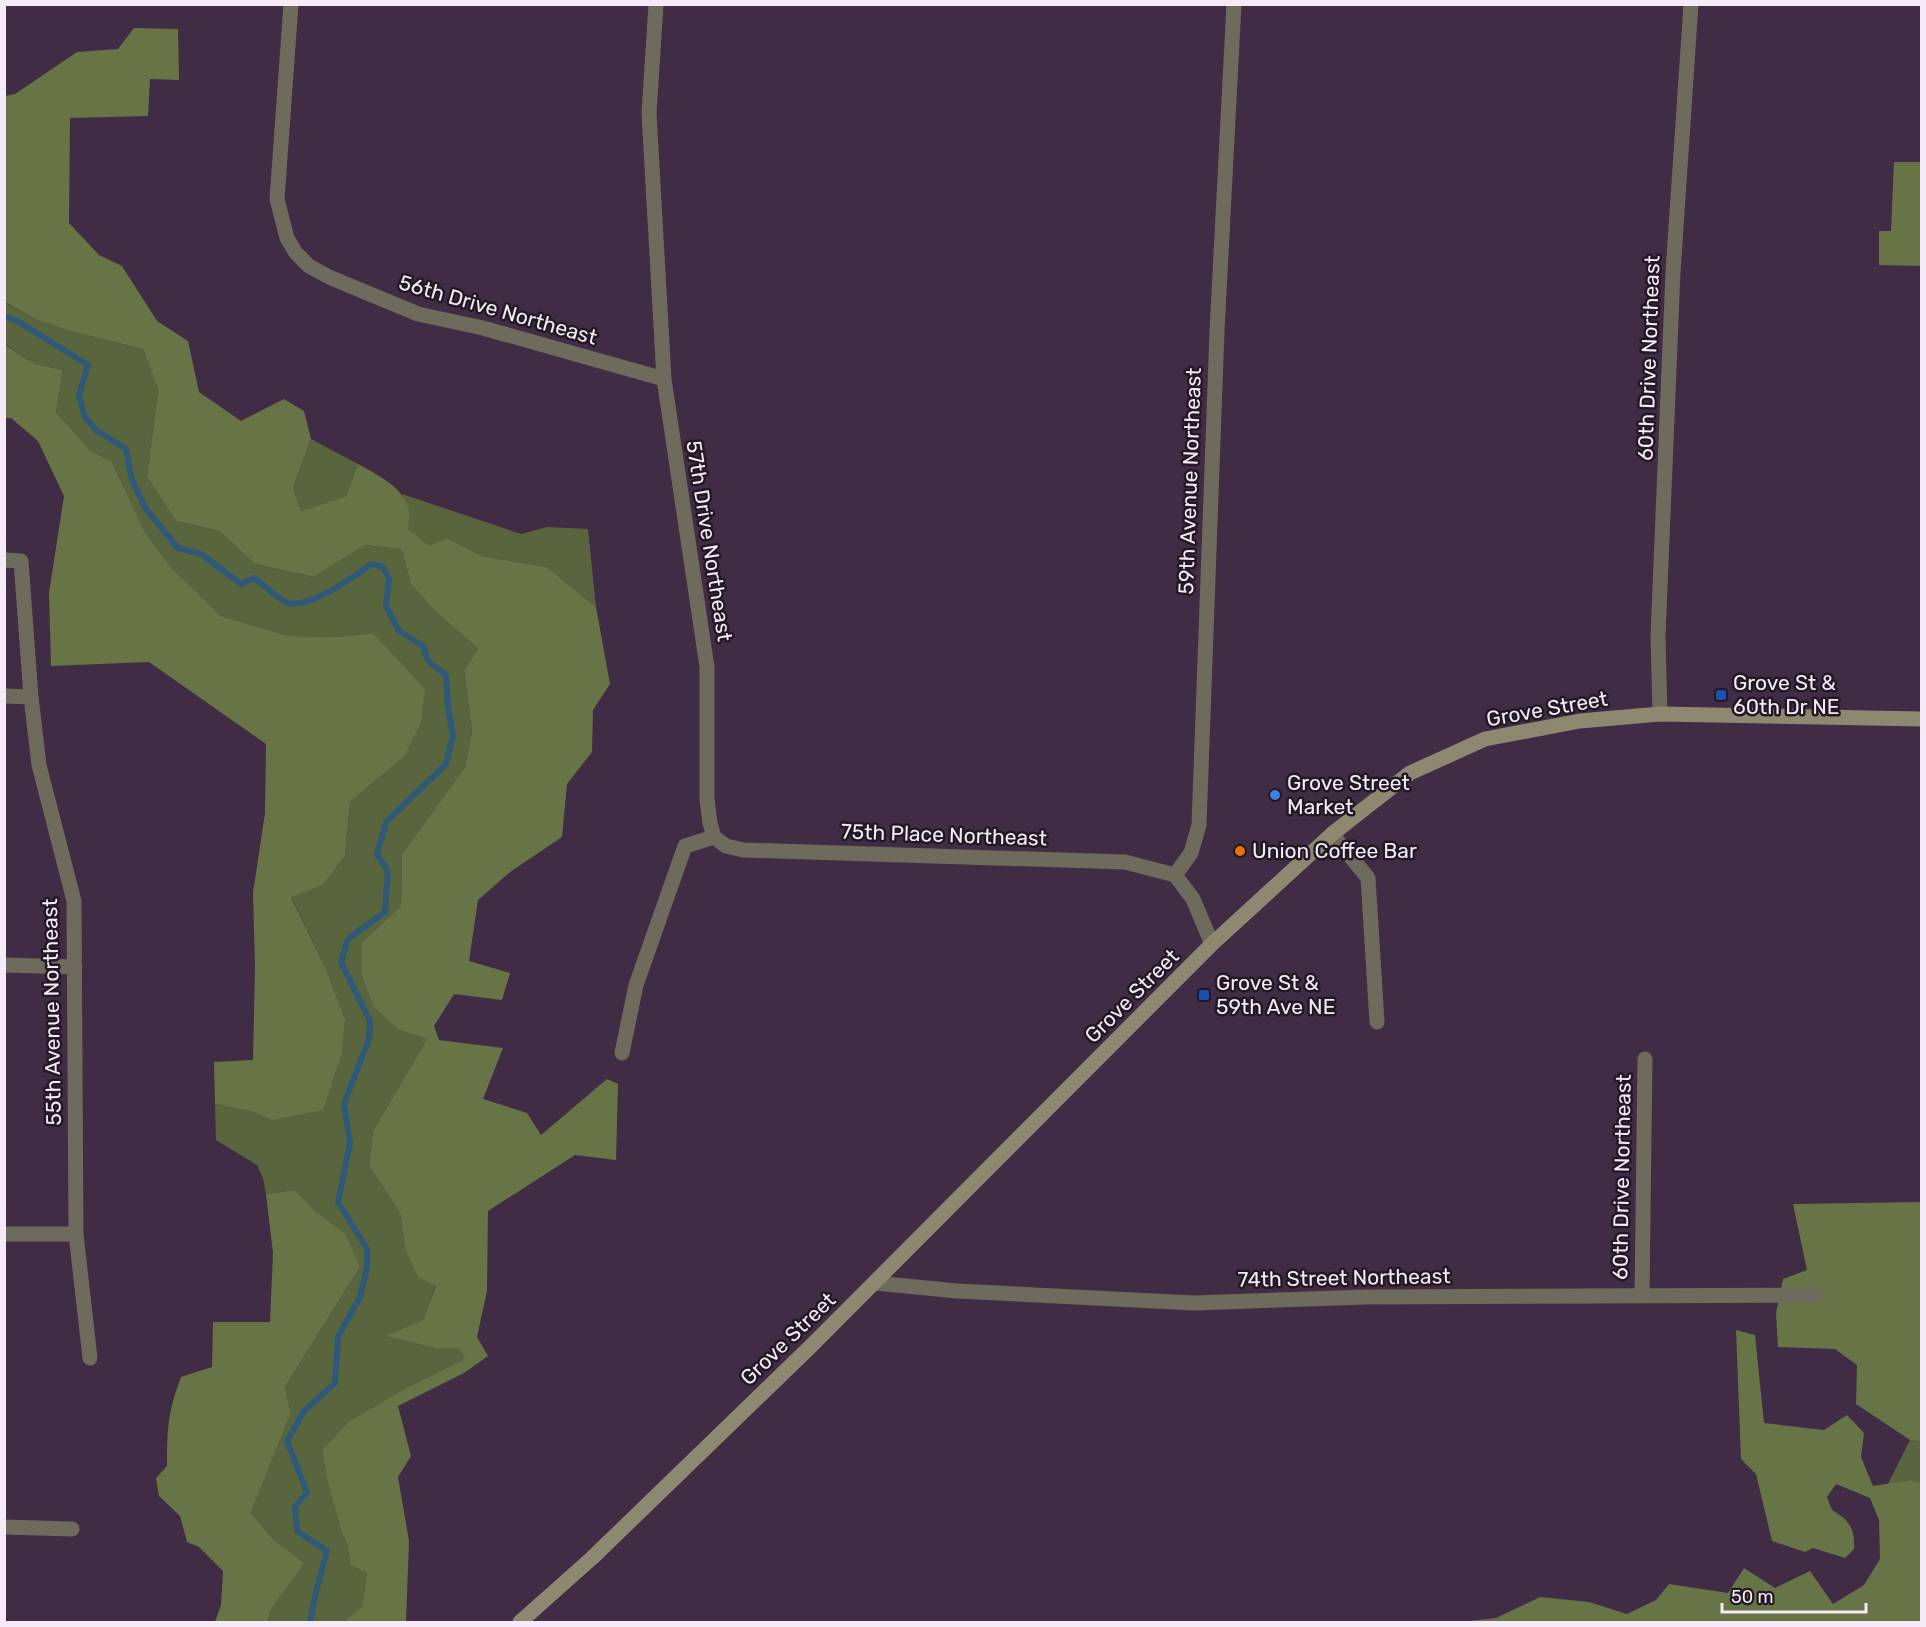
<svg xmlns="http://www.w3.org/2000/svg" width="1926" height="1627" font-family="Rubik,sans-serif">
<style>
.green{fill:#59653d}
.forest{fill:#667446}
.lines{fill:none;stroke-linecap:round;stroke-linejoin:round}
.stream{stroke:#2f5978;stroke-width:6}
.street{stroke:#6e6a5c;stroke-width:15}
.secondary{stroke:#8e8871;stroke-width:15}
.transit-dot{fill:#1a4fb4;stroke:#221924;stroke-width:2}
.shop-dot{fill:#3f7fe0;stroke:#221924;stroke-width:2}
.food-dot{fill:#e8710a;stroke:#221924;stroke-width:2}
.labels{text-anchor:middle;stroke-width:5;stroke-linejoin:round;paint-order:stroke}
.street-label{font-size:21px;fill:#f6e9f8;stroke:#221924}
.poi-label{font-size:21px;fill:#f6e9f8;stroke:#221924;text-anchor:start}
</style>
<rect width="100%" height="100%" fill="#412c45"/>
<path class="green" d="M 4,302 L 37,320 L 70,331 L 143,349 L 158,388 L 147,477 L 176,521 L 219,531 L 255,564 L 312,577 L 365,545 L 401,549 L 411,584 L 434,610 L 478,649 L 464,670 L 472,731 L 465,767 L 402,854 L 401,906 L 362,942 L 362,976 L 399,1030 L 427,1039 L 373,1131 L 369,1166 L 400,1213 L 405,1248 L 436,1285 L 423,1320 L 386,1336 L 435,1348 L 460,1347 L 466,1359 L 404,1389 L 349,1421 L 322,1450 L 327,1480 L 341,1531 L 348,1546 L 350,1565 L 367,1573 L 362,1608 L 343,1622 L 268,1622 L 270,1611 L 303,1563 L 273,1539 L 251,1513 L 291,1413 L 285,1387 L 360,1267 L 316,1212 L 295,1190 L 266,1194 L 263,1178 L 257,1165 L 216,1140 L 215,1104 L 253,1112 L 272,1120 L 345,1019 L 327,971 L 291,896 L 323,885 L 345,856 L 350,802 L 404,757 L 373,633 L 337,637 L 289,636 L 221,616 L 171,567 L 145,532 L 112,462 L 90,450 L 56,412 L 63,370 L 35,364 L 5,344 Z
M 311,439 L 358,464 L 346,496 L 301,511 L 293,488 Z
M 402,494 L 521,534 L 547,527 L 588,529 L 596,607 L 547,567 L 482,556 L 447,538 L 429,547 L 408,529 L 409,511 Z
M 1910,1440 L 1921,1442 L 1921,1483 L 1911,1480 L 1888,1484 Z"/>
<path class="forest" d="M 134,28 L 178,29 L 179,80 L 150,79 L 148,116 L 70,118 L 69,223 L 99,255 L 122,266 L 157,321 L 188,341 L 199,392 L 241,421 L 284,399 L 304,411 L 311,439 L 293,488 L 301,511 L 346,496 L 358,464 C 377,475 404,487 409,510 C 410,516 409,523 408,529 L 429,546 L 447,538 L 482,556 L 547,567 L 596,607 L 610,684 L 593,710 L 592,752 L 567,784 L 562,837 L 510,872 L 478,900 L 469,961 L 510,973 L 502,1000 L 454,994 L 434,1026 L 439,1040 L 503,1048 L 483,1099 L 527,1113 L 541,1135 L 607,1079 L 618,1084 L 616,1160 L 575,1155 L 488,1211 L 487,1291 L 477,1337 L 488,1356 L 464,1373 L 398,1406 L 411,1456 L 398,1477 L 409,1541 L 406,1622 L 343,1622 L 362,1607 L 367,1573 L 350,1565 L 348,1546 L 341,1531 L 327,1480 L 322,1450 L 349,1421 L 404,1389 L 465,1359 L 460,1348 L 435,1348 L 385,1336 L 423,1320 L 436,1286 L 418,1277 L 405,1248 L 400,1213 L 369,1166 L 373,1131 L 427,1039 L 399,1030 L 374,1007 L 362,976 L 362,942 L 401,906 L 402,854 L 465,767 L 472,731 L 464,670 L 478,649 L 434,610 L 411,584 L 401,549 L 365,545 L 313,577 L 255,564 L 219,531 L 176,521 L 147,477 L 158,389 L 143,349 L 70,331 L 37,320 L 5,302 L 5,96 L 15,94 L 77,52 L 118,49 Z
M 1894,162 L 1921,162 L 1921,266 L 1879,265 L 1879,231 L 1891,231 Z
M 4,344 L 35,364 L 63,370 L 56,412 L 90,450 L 112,462 L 145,532 L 171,567 L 221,616 L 289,636 L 337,637 L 373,633 L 425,689 L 421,722 L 404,757 L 350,802 L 345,856 L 323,885 L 291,897 L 327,971 L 345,1019 L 342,1052 L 323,1110 L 272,1120 L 253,1112 L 215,1104 L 214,1062 L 253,1060 L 255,967 L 253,893 L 265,813 L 266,744 L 149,662 L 51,666 L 49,593 L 64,496 L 38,441 L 11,418 L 5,418 Z
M 295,1190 L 316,1212 L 345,1234 L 360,1267 L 285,1387 L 291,1413 L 251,1513 L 273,1539 L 304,1563 L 270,1611 L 268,1622 L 215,1622 L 221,1605 L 223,1571 L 199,1547 L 187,1542 L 180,1516 L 159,1496 L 156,1478 L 167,1466 C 167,1430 168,1411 181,1377 L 212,1367 L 213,1322 L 270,1322 L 273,1253 L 266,1194 Z
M 1921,1202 L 1921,1442 L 1910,1440 L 1856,1404 L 1857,1365 L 1835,1349 L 1778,1347 L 1776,1313 L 1783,1279 L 1807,1270 L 1793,1204 Z
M 1736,1330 L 1755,1335 L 1764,1423 L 1824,1430 L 1847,1415 L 1864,1433 L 1861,1457 L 1873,1486 L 1911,1480 L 1921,1483 L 1921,1622 L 1461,1622 L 1496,1618 L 1540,1597 L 1589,1602 L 1627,1614 L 1656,1600 L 1669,1584 L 1728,1593 L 1744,1568 L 1775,1588 L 1810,1571 L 1833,1604 L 1864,1585 L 1880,1559 L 1879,1520 L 1870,1498 L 1836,1484 L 1827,1497 L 1832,1510 C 1849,1520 1855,1528 1854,1549 L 1845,1558 L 1813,1548 L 1805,1552 L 1772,1541 L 1756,1474 L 1741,1459 Z"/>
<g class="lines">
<path class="stream" d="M 4,316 L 17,321 L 88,365 L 79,395 L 85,417 L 96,430 L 126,449 L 132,480 L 146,509 L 178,548 L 201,554 L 241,584 L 254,578 C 263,584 279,600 288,603 C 310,609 354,576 372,564 L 383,567 L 389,579 L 386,606 L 399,631 L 423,646 L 428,661 L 446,675 L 448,707 L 453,736 L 446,764 L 386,822 L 377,854 L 388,871 L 385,912 L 348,939 L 341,962 L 370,1021 L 369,1039 L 344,1104 L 350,1143 L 338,1202 L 367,1249 L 367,1268 L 360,1297 L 338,1337 L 335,1383 L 304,1411 L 287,1441 L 307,1492 L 295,1507 L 297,1531 L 327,1551 L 316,1592 L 310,1622"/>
<path class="street" d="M 291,4 L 277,199 L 287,238 L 296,253 L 309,266 L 329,277 L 418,314 L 483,328 L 664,379
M 4,560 L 21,561 L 31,697 L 39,765 L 74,901 L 76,1234 L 90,1358
M 4,696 L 31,697
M 1660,714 L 1658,636 L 1673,272 L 1691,4
M 1332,834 L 1368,878 L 1377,1022
M 714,837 L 726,846 L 743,850 L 1125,862 L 1175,875
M 1212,944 L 1193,899 L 1175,875 L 1191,853 L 1199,825 L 1217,331 L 1234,4
M 4,965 L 75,967
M 622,1053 L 636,985 L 685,846 L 714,837 L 710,823 L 707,799 L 707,667 L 664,379 L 649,113 L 656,4
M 4,1234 L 76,1234
M 875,1283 L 957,1291 L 1194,1303 L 1366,1297 L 1816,1295
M 1642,1296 L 1645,1059
M 4,1527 L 72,1529"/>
<path class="secondary" d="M 520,1622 L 592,1558 L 810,1347 L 1212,944 L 1332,834 L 1410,773 L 1485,739 L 1580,721 L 1660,714 L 1922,719"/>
</g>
<g class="transit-dot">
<rect x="1715" y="689" width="12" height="12" rx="3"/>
<rect x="1198" y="989" width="12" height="12" rx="3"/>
</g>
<circle class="shop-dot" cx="1275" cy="795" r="6"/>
<circle class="food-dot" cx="1240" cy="851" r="6"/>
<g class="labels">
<g class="street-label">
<text transform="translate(498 310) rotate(16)" y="7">56th Drive Northeast</text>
<text transform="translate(1649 358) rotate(-88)" y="7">60th Drive Northeast</text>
<text transform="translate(1190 481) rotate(-88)" y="7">59th Avenue Northeast</text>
<text transform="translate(709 541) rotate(81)" y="7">57th Drive Northeast</text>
<text transform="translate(1547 709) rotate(-10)" y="7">Grove Street</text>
<text transform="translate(944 835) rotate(2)" y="7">75th Place Northeast</text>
<text transform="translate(1132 996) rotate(-45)" y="7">Grove Street</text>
<text transform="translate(52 1012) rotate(-91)" y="7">55th Avenue Northeast</text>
<text transform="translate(1622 1177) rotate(-89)" y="7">60th Drive Northeast</text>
<text transform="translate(1344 1278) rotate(-1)" y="7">74th Street Northeast</text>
<text transform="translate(788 1339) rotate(-44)" y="7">Grove Street</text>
</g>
<g class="poi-label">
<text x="1733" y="690">Grove St &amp;<tspan x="1733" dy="24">60th Dr NE</tspan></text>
<text x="1287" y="790">Grove Street<tspan x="1287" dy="24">Market</tspan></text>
<text x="1252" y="858">Union Coffee Bar</text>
<text x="1216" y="990">Grove St &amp;<tspan x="1216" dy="24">59th Ave NE</tspan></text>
</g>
</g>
<rect width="1926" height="1627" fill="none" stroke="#f6e9f8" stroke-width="12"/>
<path d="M1722 1603v9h144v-9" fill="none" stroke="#f6e9f8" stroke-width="3"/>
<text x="1731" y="1603" font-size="18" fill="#f6e9f8" stroke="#221924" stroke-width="4.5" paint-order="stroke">50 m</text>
</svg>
